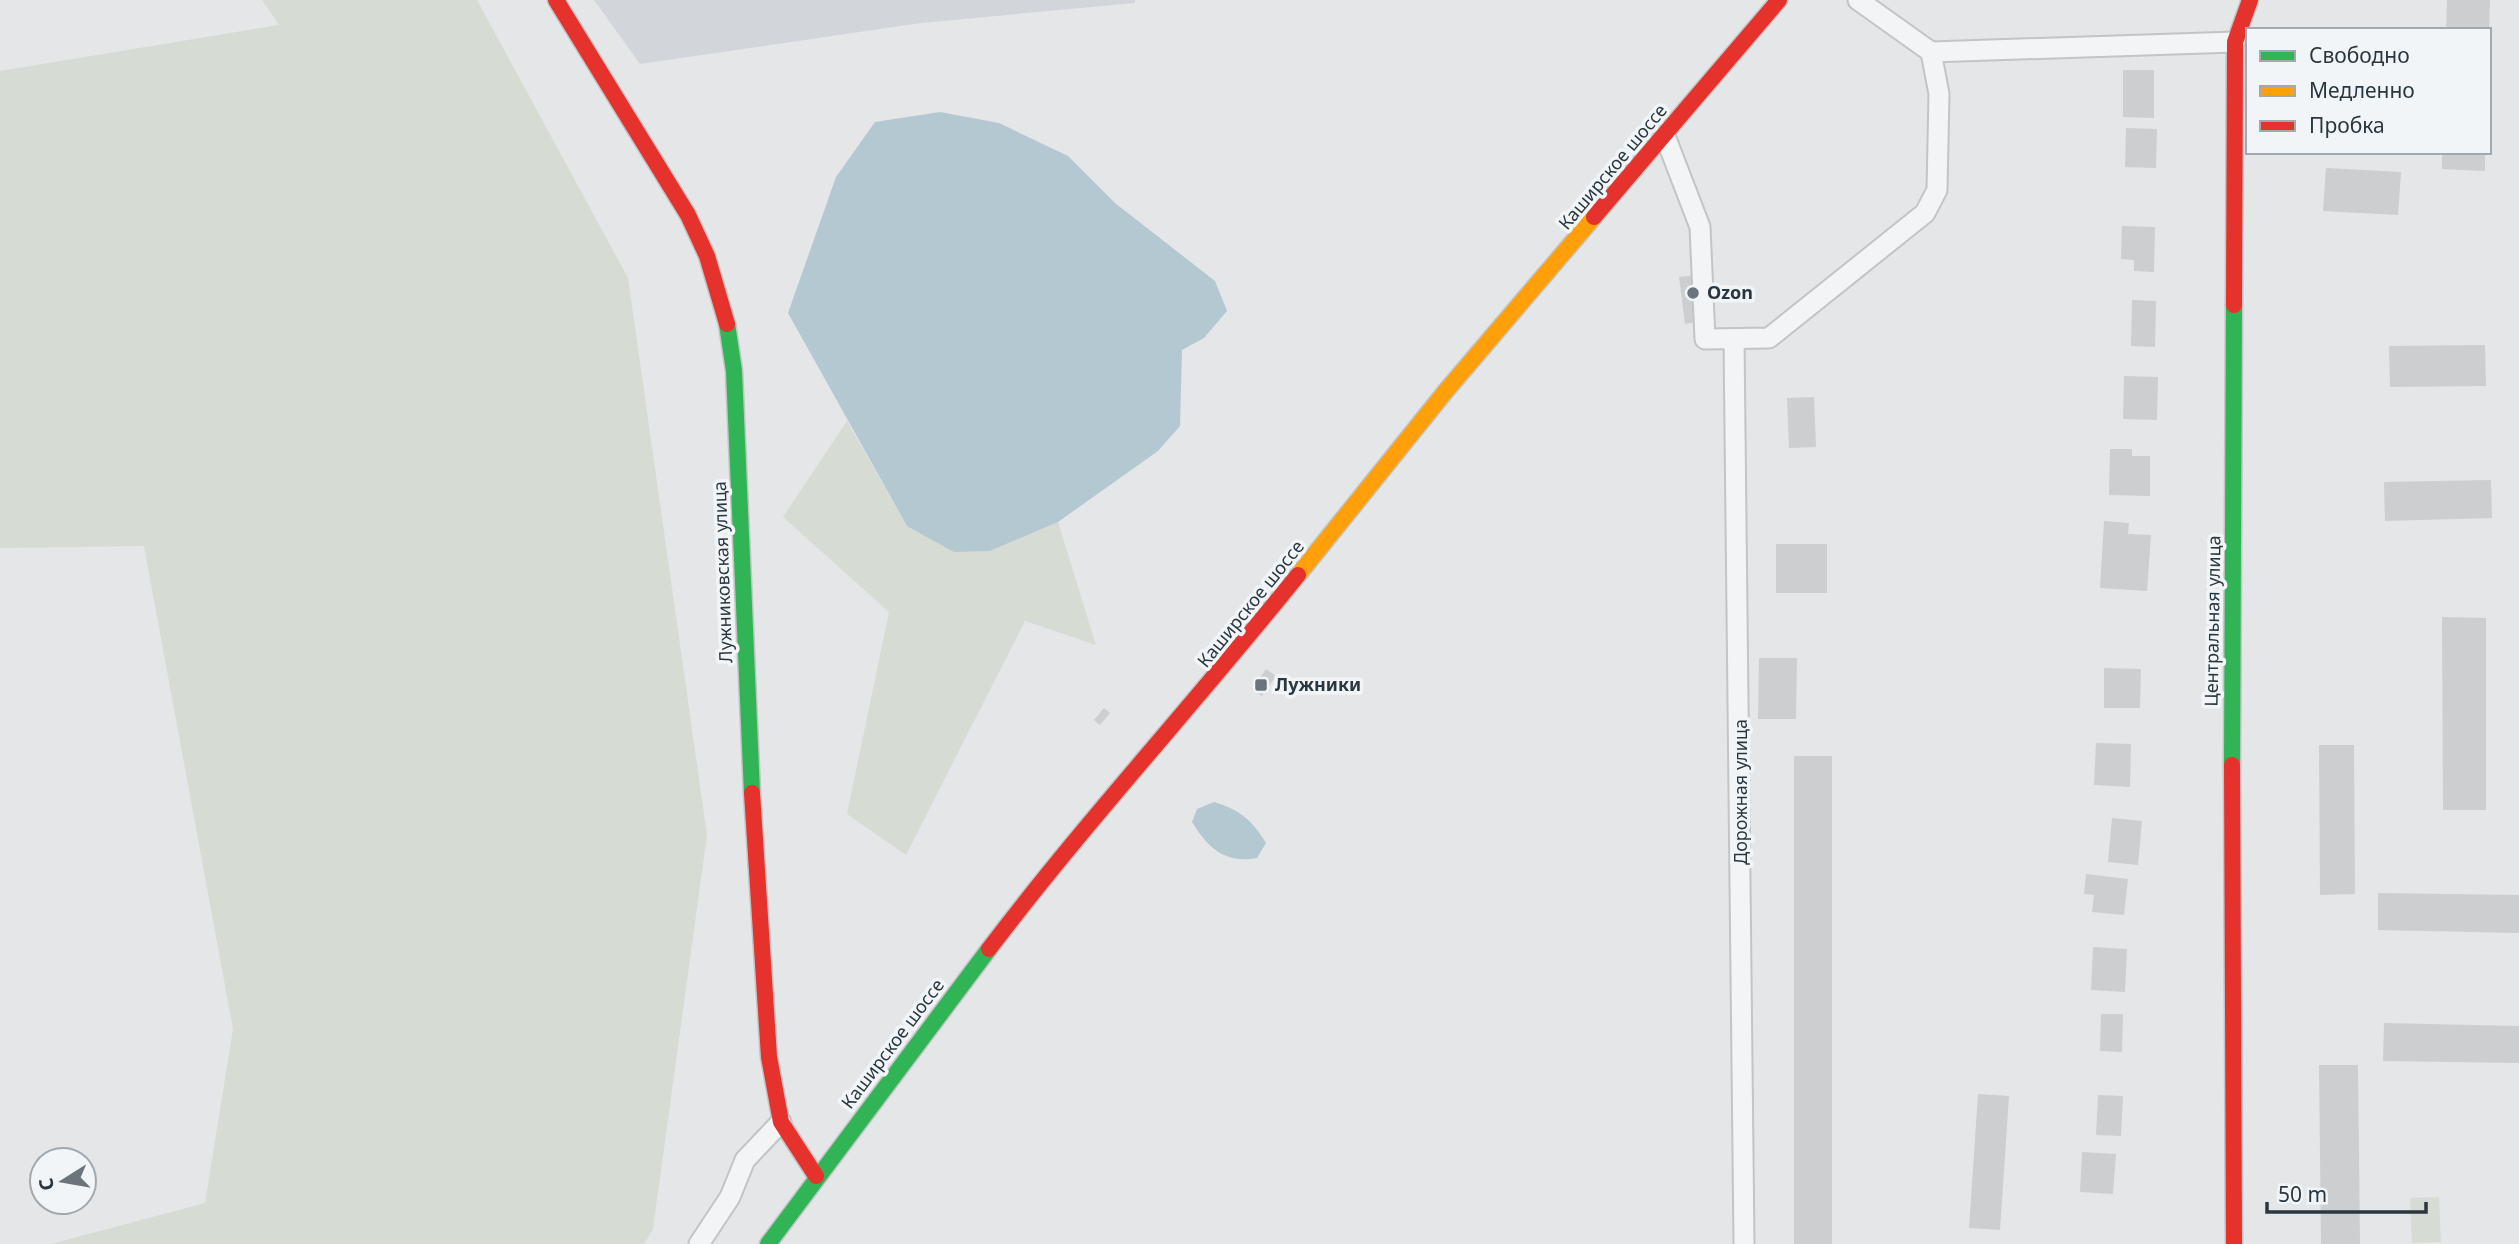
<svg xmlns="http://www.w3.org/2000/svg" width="2519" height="1244" font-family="'Noto Sans',sans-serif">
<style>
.built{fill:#d2d6db}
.green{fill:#d6dcd4}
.water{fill:#b4c8d1}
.building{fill:#ccced0}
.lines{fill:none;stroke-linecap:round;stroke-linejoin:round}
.street-casing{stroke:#c2c4c6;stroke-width:23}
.fast-casing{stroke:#c2c4c6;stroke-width:19}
.slow-casing{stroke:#c2c4c6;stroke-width:19}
.jam-casing{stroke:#c2c4c6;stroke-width:19}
.street{stroke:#f3f4f5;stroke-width:19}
.fast{stroke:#30b455;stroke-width:16}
.slow{stroke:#ff9f0a;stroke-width:16}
.jam{stroke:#e5322d;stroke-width:16}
.poi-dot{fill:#6c747b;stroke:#f2f5f7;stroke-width:2.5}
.labels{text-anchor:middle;stroke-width:7;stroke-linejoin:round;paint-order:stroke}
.street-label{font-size:18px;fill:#2b3740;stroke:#f2f5f7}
.poi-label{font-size:18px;font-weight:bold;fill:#2b3740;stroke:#f2f5f7;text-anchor:start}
</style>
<rect width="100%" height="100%" fill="#e4e6e8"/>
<path class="built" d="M 594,0 L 1135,0 L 1135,3 L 921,23 L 640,64 Z"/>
<path class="green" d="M 262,0 L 477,0 L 628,278 L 707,835 L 653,1229 L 644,1244 L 51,1244 L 205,1203 L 233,1029 L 144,546 L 0,548 L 0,71 L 279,25 Z
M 847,421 L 907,526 L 990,551 L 1058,522 L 1096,645 L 1025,621 L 906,855 L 847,814 L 889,612 L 783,517 Z
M 2439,1197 L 2441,1242 L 2412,1243 L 2410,1198 Z"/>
<path class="water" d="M 940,112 L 999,123 L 1068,156 L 1115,203 L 1215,281 L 1227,311 L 1204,338 L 1182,350 L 1180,426 L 1158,451 L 1058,522 L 990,551 L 954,552 L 907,526 L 788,313 L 836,177 L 875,122 Z
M 1214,802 C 1240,810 1252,820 1266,843 L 1257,858 C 1225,864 1208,848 1192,822 L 1197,809 Z"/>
<path class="building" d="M 2447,0 L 2490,0 L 2489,30 L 2446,30 Z
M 2123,70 L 2154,70 L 2154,118 L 2123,117 Z
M 2126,128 L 2157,129 L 2156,168 L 2125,167 Z
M 2442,152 L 2485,152 L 2485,171 L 2442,169 Z
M 2326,168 L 2401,172 L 2398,215 L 2323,211 Z
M 2122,226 L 2155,227 L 2154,272 L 2134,271 L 2134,260 L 2121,259 Z
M 1698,275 L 1704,321 L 1685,324 L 1679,277 Z
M 2132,300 L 2156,301 L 2155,347 L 2131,346 Z
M 2485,345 L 2486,386 L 2390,387 L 2389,346 Z
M 2124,376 L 2158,377 L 2157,420 L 2123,419 Z
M 1814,397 L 1816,447 L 1789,448 L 1787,398 Z
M 2110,449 L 2132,449 L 2132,456 L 2150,456 L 2150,496 L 2109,495 Z
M 2491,480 L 2492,518 L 2385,521 L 2384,482 Z
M 2104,521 L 2129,523 L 2128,534 L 2151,535 L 2147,591 L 2100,588 Z
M 1776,544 L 1827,544 L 1827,593 L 1776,593 Z
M 2442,617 L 2486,618 L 2486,810 L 2443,810 Z
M 1759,658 L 1797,658 L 1796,719 L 1758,719 Z
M 2104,668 L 2141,669 L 2140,708 L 2104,708 Z
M 1266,669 L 1276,676 L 1262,696 L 1252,689 Z
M 1104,708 L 1110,713 L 1100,725 L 1094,720 Z
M 2096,743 L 2131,744 L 2130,787 L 2094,785 Z
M 2319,745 L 2354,745 L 2355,894 L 2320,895 Z
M 1794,756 L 1832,756 L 1832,1244 L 1794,1244 Z
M 2112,818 L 2142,821 L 2138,865 L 2108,862 Z
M 2086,874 L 2128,879 L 2124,915 L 2092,912 L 2094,895 L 2084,894 Z
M 2378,893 L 2519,895 L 2519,933 L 2378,930 Z
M 2093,947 L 2127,949 L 2125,992 L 2091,990 Z
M 2101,1014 L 2123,1014 L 2122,1052 L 2100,1051 Z
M 2384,1023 L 2519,1026 L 2519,1063 L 2383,1061 Z
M 2319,1065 L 2358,1065 L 2360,1244 L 2321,1244 Z
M 1978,1094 L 2009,1096 L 2000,1230 L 1969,1228 Z
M 2098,1095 L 2123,1096 L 2121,1136 L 2096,1135 Z
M 2082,1152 L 2116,1154 L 2113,1194 L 2080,1192 Z"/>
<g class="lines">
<g class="street-casing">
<path id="street" d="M 1858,0 L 1931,52 L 2235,42
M 1665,136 L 1700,227 L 1705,339 L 1769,338 L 1925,213 L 1937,190 L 1939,94 L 1931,52
M 1734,340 L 1744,1244
M 699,1244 L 730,1197 L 745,1160 L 781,1122"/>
</g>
<g class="fast-casing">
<path id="fast" d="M 727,324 L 734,371 L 752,793
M 2232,765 L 2234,305
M 768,1244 L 989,949"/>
</g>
<g class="slow-casing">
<path id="slow" d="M 1298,575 L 1445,392 L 1594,217"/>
</g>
<g class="jam-casing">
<path id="jam" d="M 556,0 L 688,215 L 707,256 L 727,324
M 1594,217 L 1779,0
M 2234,305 L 2235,42 L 2250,0
M 2232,765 L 2234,1244
M 752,793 L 769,1057 L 781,1122 L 816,1176
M 989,949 C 1087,820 1197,701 1298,575"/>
</g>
<use href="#street" class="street"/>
<use href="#fast" class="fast"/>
<use href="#slow" class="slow"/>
<use href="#jam" class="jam"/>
</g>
<g class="poi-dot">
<circle cx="1693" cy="293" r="7"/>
<rect x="1254" y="678" width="14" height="14" rx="3.5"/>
</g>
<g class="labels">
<g class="street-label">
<text transform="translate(1613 167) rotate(-50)" y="6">Каширское шоссе</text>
<text transform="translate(723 572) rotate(-92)" y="6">Лужниковская улица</text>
<text transform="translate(1251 604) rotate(-51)" y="6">Каширское шоссе</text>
<text transform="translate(2213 621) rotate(-89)" y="6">Центральная улица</text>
<text transform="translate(1741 792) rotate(-90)" y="6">Дорожная улица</text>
<text transform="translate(893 1044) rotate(-53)" y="6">Каширское шоссе</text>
</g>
<g class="poi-label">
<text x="1707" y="299">Ozon</text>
<text x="1275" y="691">Лужники</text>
</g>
</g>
<rect x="2246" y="28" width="245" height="126" fill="#f2f5f7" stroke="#a2a9ae" stroke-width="2"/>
<rect x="2260" y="51" width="35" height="10" fill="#30b455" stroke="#a2a9ae" stroke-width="2"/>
<text x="2309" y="63" font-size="21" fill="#2b3740">Свободно</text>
<rect x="2260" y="86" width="35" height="10" fill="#ff9f0a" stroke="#a2a9ae" stroke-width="2"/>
<text x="2309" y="98" font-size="21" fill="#2b3740">Медленно</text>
<rect x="2260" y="121" width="35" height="10" fill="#e5322d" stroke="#a2a9ae" stroke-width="2"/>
<text x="2309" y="133" font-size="21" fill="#2b3740">Пробка</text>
<g transform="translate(63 1181) rotate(259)"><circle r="33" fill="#f2f5f7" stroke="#a2a9ae" stroke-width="2"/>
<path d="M0-5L12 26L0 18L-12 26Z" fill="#6c747b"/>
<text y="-10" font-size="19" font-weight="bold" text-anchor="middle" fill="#2b3740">С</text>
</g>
<path d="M2267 1202v10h159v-10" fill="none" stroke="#2b3740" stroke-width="3.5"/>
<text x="2278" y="1202" font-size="21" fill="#2b3740" stroke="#f2f5f7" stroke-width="5" paint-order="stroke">50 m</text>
</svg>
